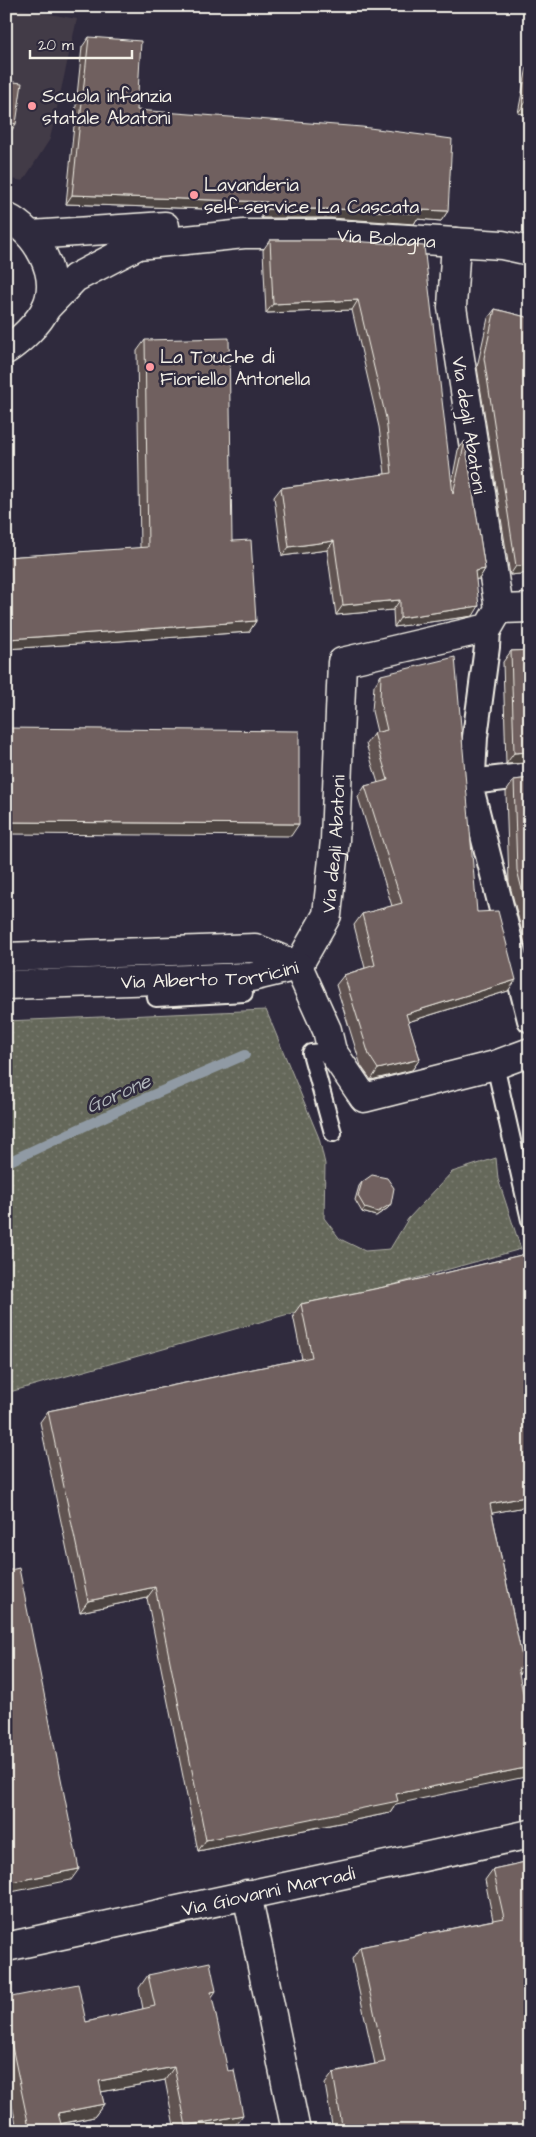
<svg xmlns="http://www.w3.org/2000/svg" width="536" height="2137" font-family="'Architects Daughter',sans-serif">
<style>
.built{fill:#423a47}
.park{fill:url(#park-dots);stroke:#acaca1}
.lines{fill:none;stroke-linecap:round;stroke-linejoin:round}
.stream{stroke:#909aa4;stroke-width:10}
.service-casing{stroke:#f4f1e8;stroke-width:20}
.pedestrian-casing{stroke:#f4f1e8;stroke-width:28}
.minor-casing{stroke:#f4f1e8;stroke-width:31}
.tertiary-casing{stroke:#f4f1e8;stroke-width:31}
.secondary-casing{stroke:#f4f1e8;stroke-width:31}
.service{stroke:#2f2a3d;stroke-width:16}
.pedestrian{stroke:#2f2a3d;stroke-width:24}
.minor{stroke:#2f2a3d;stroke-width:28}
.tertiary{stroke:#2f2a3d;stroke-width:28}
.secondary{stroke:#2f2a3d;stroke-width:28}
.wall{fill:#605351;stroke:#f4f1e8}
.shaded-wall{fill:#4e4442;stroke:#f4f1e8}
.building{fill:#70615e;stroke:#f4f1e8}
.poi-dot{fill:#ff9aa2;stroke:#2f2a3d;stroke-width:2}
.labels{text-anchor:middle;stroke-width:5;stroke-linejoin:round;paint-order:stroke}
.poi-label{font-size:19px;fill:#f4f1e8;stroke:#2f2a3d;text-anchor:start}
.street-label{font-size:19px;fill:#f4f1e8;stroke:#2f2a3d}
.water-label{font-size:20px;font-style:italic;fill:#b1b7bb;stroke:#2f2a3d}
</style>
<defs>
<pattern id="park-dots" width="8" height="8" patternUnits="userSpaceOnUse" patternTransform="scale(1.25)"><rect width="8" height="8" fill="#65685a"/><path d="M2 2h.1M6 6h.1" fill="none" stroke="#7c7e72" stroke-width="1.8" stroke-linecap="round"/></pattern>
</defs>
<rect width="100%" height="100%" fill="#2f2a3d"/>
<filter id="ink" filterUnits="userSpaceOnUse"><feTurbulence type="fractalNoise" baseFrequency=".02" numOctaves="2"/><feDisplacementMap in="SourceGraphic" scale="10" xChannelSelector="R" yChannelSelector="G"/><feConvolveMatrix kernelMatrix="1 2 1 2 8 2 1 2 1" color-interpolation-filters="sRGB"/></filter>
<g filter="url(#ink)">
<path class="built" d="M 6,6 L 77,19 L 50,139 L 23,181 L 6,178 Z"/>
<path class="park" d="M 266,1010 L 319,1138 L 325,1164 L 324,1218 L 340,1239 L 365,1251 L 390,1249 L 408,1219 L 452,1172 L 496,1158 L 498,1179 L 521,1249 L 6,1393 L 6,1021 Z"/>
<g class="lines">
<path class="stream" d="M 6,1163 L 134,1103 L 245,1055"/>
<g class="service-casing">
<path id="service" d="M 154,979 L 156,998 L 244,993
M 332,1051 L 311,1053 L 333,1133
M 495,1065 L 530,1220"/>
</g>
<g class="pedestrian-casing">
<path id="pedestrian" d="M 488,628 L 487,647 L 475,737 L 472,792 L 530,1020
M 471,782 L 530,775"/>
</g>
<g class="minor-casing">
<g id="minor">
<path d="M 499,609 L 530,608"/>
<path d="M 6,957 L 255,948 L 298,966"/>
<path id="s1" d="M 298,966 L 327,915 L 335,840 L 342,662 L 488,628 L 499,609 L 452,307 L 456,242"/>
<path d="M 298,966 L 327,1030 L 332,1051 L 364,1098 L 495,1065 L 530,1052"/>
<path id="s2" d="M 6,985 L 252,977 L 298,966"/>
<path d="M 247,1894 L 296,2131"/>
<path id="s3" d="M 6,1947 L 530,1834"/>
</g>
</g>
<g class="tertiary-casing">
<g id="tertiary">
<path d="M 31,235 L 165,226"/>
<path id="s4" d="M 46,308 L 75,278 L 138,245 L 244,234 L 330,234 L 502,245 L 530,251"/>
</g>
</g>
<g class="secondary-casing">
<path id="secondary" d="M 6,217 C 36,231 62,275 46,308 C 39,323 20,341 6,350"/>
</g>
<use href="#service" class="service"/>
<use href="#pedestrian" class="pedestrian"/>
<use href="#minor" class="minor"/>
<use href="#tertiary" class="tertiary"/>
<use href="#secondary" class="secondary"/>
</g>
<path class="wall" d="M 89,37 L 137,110 L 448,211 L 441,221 L 417,219 L 414,224 L 331,218 L 261,218 L 261,211 L 66,204 L 82,47 Z
M 530,52 L 530,115 L 518,113 Z
M 270,240 L 336,240 L 452,481 L 458,450 L 465,441 L 485,569 L 479,579 L 476,579 L 473,616 L 394,627 L 393,610 L 336,615 L 327,550 L 282,556 L 274,497 L 281,488 L 385,474 L 379,427 L 352,310 L 266,313 L 263,250 Z
M 495,309 L 530,318 L 530,573 L 510,575 L 477,367 L 488,318 Z
M 145,340 L 232,541 L 256,621 L 249,632 L 6,649 L 6,557 L 140,548 L 137,351 Z
M 530,650 L 530,763 L 506,764 L 503,662 L 511,651 Z
M 381,675 L 477,912 L 508,991 L 408,1022 L 420,1059 L 412,1070 L 371,1080 L 361,1066 L 336,985 L 344,975 L 365,968 L 354,925 L 362,914 L 392,906 L 358,797 L 365,786 L 378,783 L 366,744 L 374,733 L 377,732 L 372,711 L 374,686 Z
M 530,778 L 530,963 L 509,882 L 506,792 L 514,780 Z
M 362,1182 L 388,1208 L 376,1216 L 362,1212 L 355,1200 L 359,1186 Z
M 530,1253 L 530,1506 L 492,1513 L 524,1667 L 519,1675 L 396,1804 L 390,1813 L 198,1851 L 147,1598 L 80,1612 L 40,1422 L 48,1411 L 302,1359 L 293,1315 L 301,1304 L 394,1285 Z
M 530,1861 L 530,2131 L 333,2131 L 325,2084 L 333,2073 L 375,2064 L 352,1959 L 360,1947 L 493,1920 L 485,1880 L 493,1869 Z
M 148,1975 L 212,1997 L 233,2128 L 221,2131 L 175,2131 L 165,2080 L 101,2092 L 104,2104 L 94,2117 L 61,2124 L 17,2129 L 6,2076 L 6,1998 L 86,2022 L 143,2009 L 139,1988 Z"/>
<path class="shaded-wall" d="M 526,102 L 530,103 L 530,115 L 518,113 Z
M 6,122 L 16,124 L 9,134 L 6,134 Z
M 72,195 L 267,202 L 261,211 L 66,204 Z
M 268,209 L 420,210 L 448,211 L 441,221 L 417,219 L 414,224 L 331,218 L 261,218 Z
M 358,300 L 352,310 L 266,313 L 273,304 Z
M 334,541 L 327,550 L 282,556 L 289,547 Z
M 530,565 L 530,573 L 510,575 L 516,566 Z
M 485,569 L 479,579 L 468,580 L 475,571 Z
M 400,600 L 393,610 L 336,615 L 343,605 Z
M 479,606 L 473,616 L 394,627 L 400,618 Z
M 256,621 L 249,632 L 6,649 L 6,643 L 9,639 Z
M 530,752 L 530,763 L 506,764 L 514,753 Z
M 6,822 L 299,824 L 291,836 L 6,834 Z
M 516,980 L 508,991 L 398,1025 L 406,1014 Z
M 420,1059 L 412,1070 L 371,1080 L 378,1069 Z
M 391,1204 L 388,1208 L 376,1216 L 362,1212 L 365,1208 Z
M 530,1496 L 530,1506 L 482,1515 L 490,1504 Z
M 155,1587 L 147,1598 L 80,1612 L 88,1601 Z
M 524,1667 L 516,1679 L 518,1669 Z
M 530,1767 L 530,1776 L 396,1804 L 390,1813 L 198,1851 L 206,1840 L 396,1794 Z
M 79,1869 L 71,1880 L 6,1893 L 6,1883 Z
M 216,1991 L 207,2004 L 211,1992 Z
M 174,2067 L 165,2080 L 90,2094 L 99,2081 Z
M 104,2104 L 94,2117 L 49,2126 L 58,2113 Z
M 243,2115 L 233,2128 L 221,2131 L 183,2131 L 186,2126 Z"/>
<path class="building" d="M 89,37 L 141,41 L 137,110 L 362,127 L 452,139 L 448,211 L 420,210 L 421,214 L 338,209 L 268,209 L 267,202 L 72,195 Z
M 530,80 L 530,103 L 526,102 Z
M 6,81 L 22,83 L 16,124 L 6,122 Z
M 270,240 L 336,240 L 424,246 L 453,494 L 465,441 L 485,569 L 475,571 L 479,606 L 400,618 L 400,600 L 343,605 L 334,541 L 289,547 L 281,488 L 392,473 L 386,418 L 358,300 L 273,304 Z
M 495,309 L 530,318 L 530,565 L 516,566 L 484,358 Z
M 229,338 L 232,541 L 251,540 L 256,621 L 9,639 L 6,597 L 6,557 L 148,547 L 145,340 Z
M 530,650 L 530,752 L 514,753 L 511,651 Z
M 455,657 L 477,912 L 498,911 L 516,980 L 406,1014 L 420,1059 L 378,1069 L 369,1055 L 344,975 L 375,965 L 362,914 L 402,903 L 365,786 L 388,780 L 374,733 L 387,730 L 380,700 L 381,675 Z
M 6,728 L 299,731 L 299,824 L 6,822 Z
M 530,778 L 530,921 L 517,870 L 514,780 Z
M 372,1175 L 387,1178 L 394,1188 L 391,1204 L 378,1212 L 365,1208 L 358,1196 L 362,1182 Z
M 530,1253 L 530,1496 L 490,1504 L 524,1667 L 518,1669 L 530,1726 L 530,1767 L 396,1794 L 398,1801 L 206,1840 L 155,1587 L 88,1601 L 48,1411 L 312,1357 L 301,1304 L 394,1285 Z
M 19,1568 L 79,1869 L 6,1883 L 6,1571 Z
M 530,1861 L 530,2131 L 343,2131 L 333,2073 L 385,2062 L 360,1947 L 504,1918 L 493,1869 Z
M 210,1962 L 216,1991 L 211,1992 L 228,2071 L 234,2070 L 243,2115 L 186,2126 L 174,2067 L 99,2081 L 104,2104 L 58,2113 L 63,2131 L 10,2131 L 29,2127 L 6,2018 L 6,1998 L 78,1984 L 86,2022 L 155,2006 L 148,1975 Z"/>
</g>
<g class="poi-dot">
<circle cx="32" cy="106" r="5"/>
<circle cx="194" cy="195" r="5"/>
<circle cx="150" cy="367" r="5"/>
</g>
<g class="labels">
<g class="poi-label">
<text x="42" y="102">Scuola infanzia<tspan x="42" dy="22">statale Abatoni</tspan></text>
<text x="204" y="191">Lavanderia<tspan x="204" dy="22">self-service La Cascata</tspan></text>
<text x="160" y="363">La Touche di<tspan x="160" dy="22">Fioriello Antonella</tspan></text>
</g>
<g class="street-label">
<text dy="7" stroke="none"><textPath href="#s4" startOffset="362">Via Bologna</textPath></text>
<text transform="translate(470 425) rotate(81)" y="7">Via degli Abatoni</text>
<text dy="7" stroke="none"><textPath href="#s1" startOffset="130">Via degli Abatoni</textPath></text>
<text dy="7" stroke="none"><textPath href="#s2" startOffset="204">Via Alberto Torricini</textPath></text>
<text dy="7" stroke="none"><textPath href="#s3" startOffset="268">Via Giovanni Marradi</textPath></text>
</g>
<g class="water-label">
<text transform="translate(118 1093) rotate(-24)" y="7">Gorone</text>
</g>
</g>
<rect width="536" height="2137" fill="none" stroke="#2f2a3d" stroke-width="25"/>
<rect x="12" y="12" width="511" height="2112" fill="none" stroke="#f4f1e8" stroke-width="2" filter="url(#ink)"/>
<path d="M30 50v8h102v-8" fill="none" stroke="#f4f1e8" stroke-width="2.5"/>
<text x="38" y="50" font-size="15" fill="#f4f1e8" stroke="#2f2a3d" stroke-width="4" paint-order="stroke">20 m</text>
</svg>
